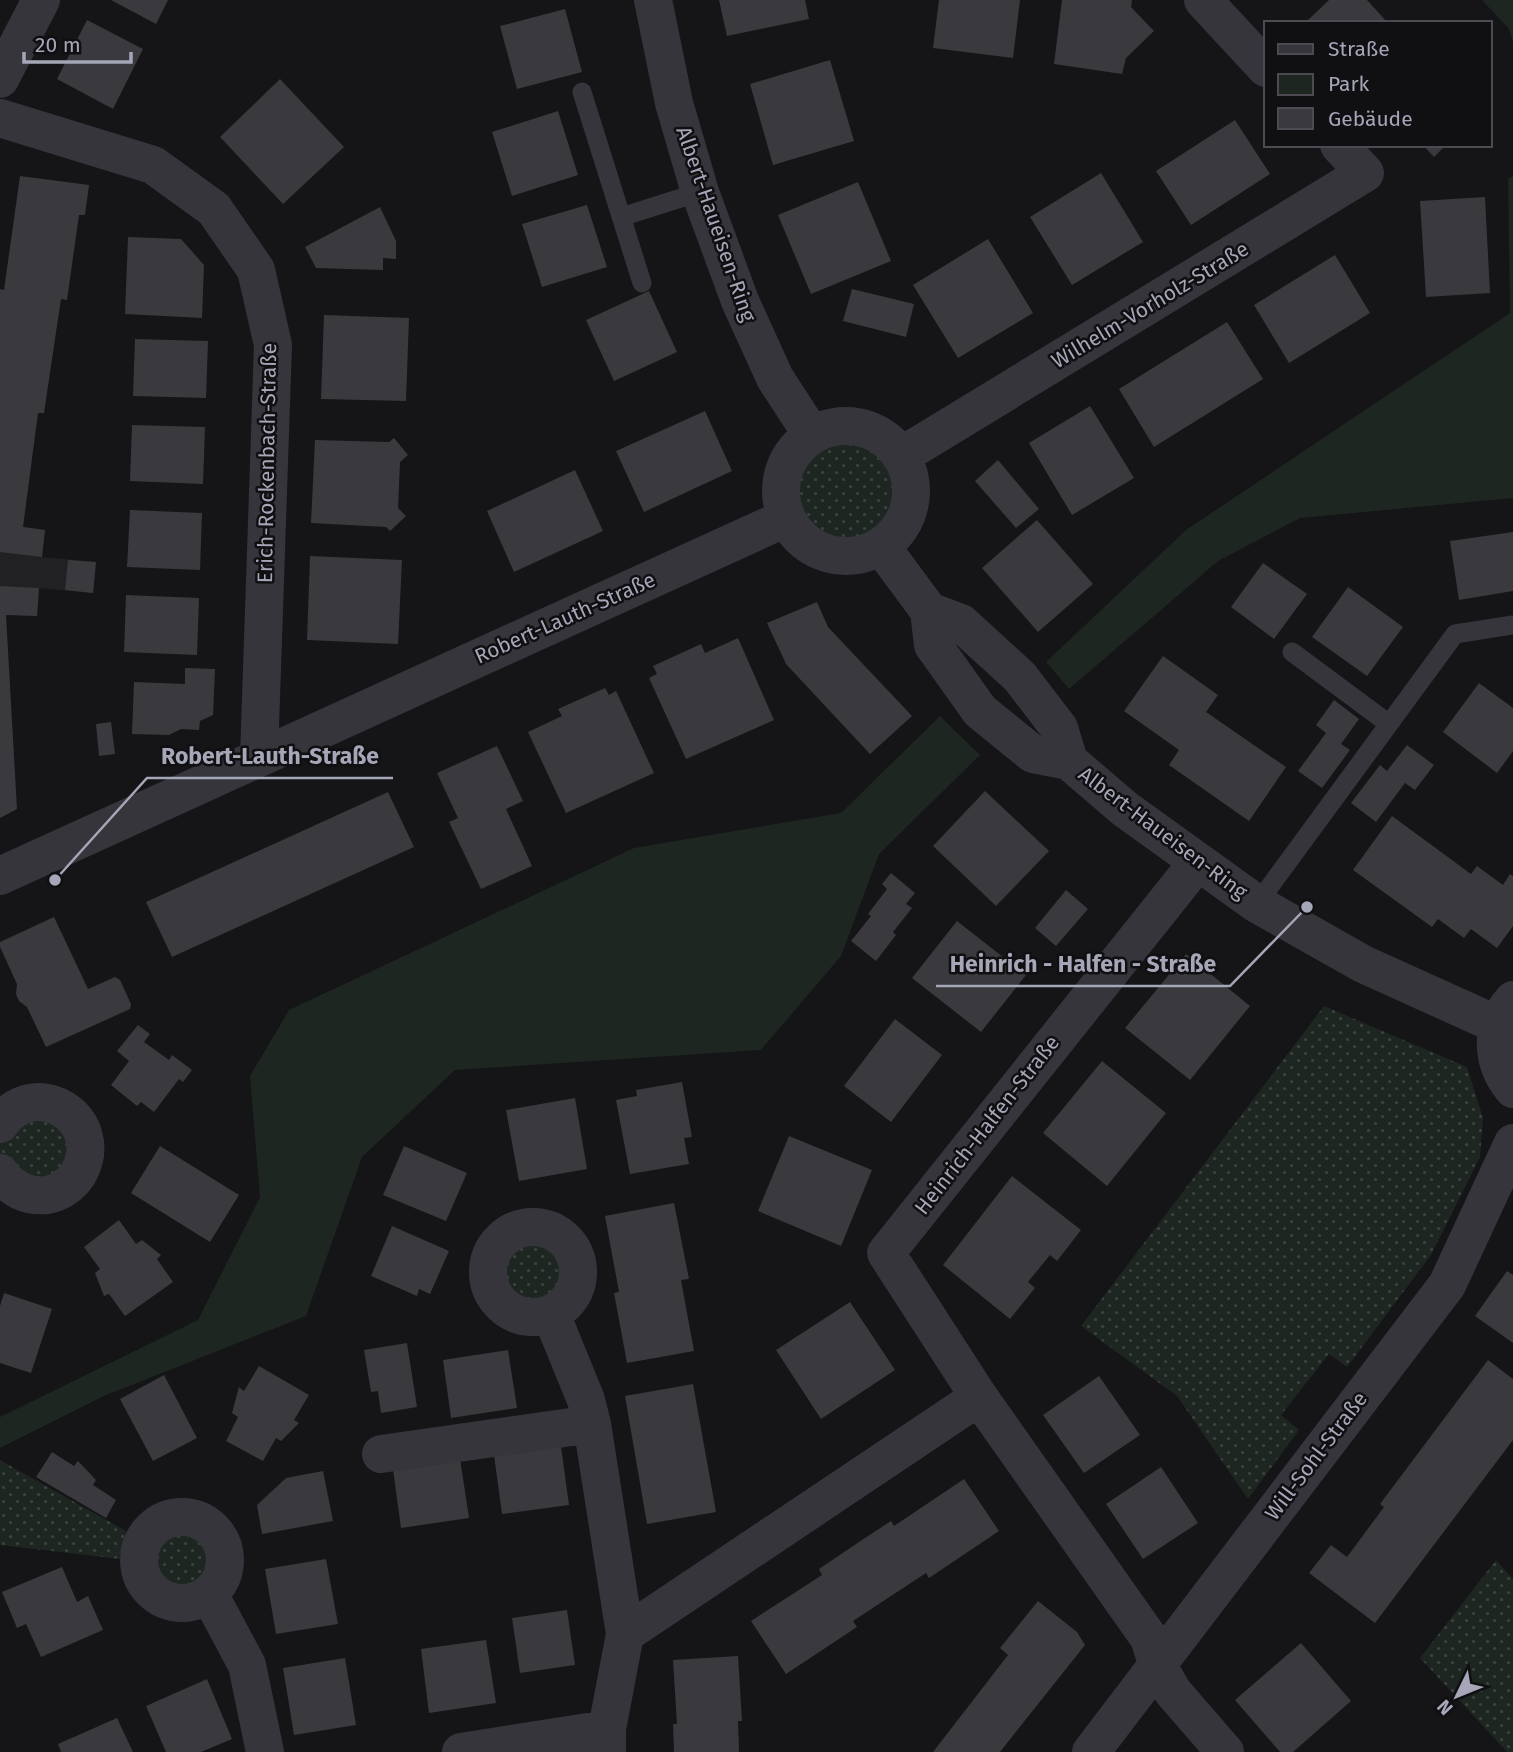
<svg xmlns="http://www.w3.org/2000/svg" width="1513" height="1752" font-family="'Fira Sans',sans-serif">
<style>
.built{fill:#212023}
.grass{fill:url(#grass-dots)}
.park{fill:#1e2621}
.building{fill:#3a393e}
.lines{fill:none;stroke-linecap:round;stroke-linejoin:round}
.service{stroke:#35353b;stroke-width:19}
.minor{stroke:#35353b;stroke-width:38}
.labels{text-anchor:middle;stroke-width:5;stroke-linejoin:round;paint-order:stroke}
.street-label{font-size:21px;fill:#a5a6b7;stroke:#100f11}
.leader{fill:none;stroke:#a5a6b7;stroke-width:2.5}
.callout-dot{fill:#a5a6b7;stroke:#100f11;stroke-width:2.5}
.callout-label{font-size:23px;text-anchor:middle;font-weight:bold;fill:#a5a6b7;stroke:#100f11;stroke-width:5;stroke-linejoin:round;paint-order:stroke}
</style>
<defs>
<pattern id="grass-dots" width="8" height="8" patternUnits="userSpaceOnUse" patternTransform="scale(1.75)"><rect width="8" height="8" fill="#1e2621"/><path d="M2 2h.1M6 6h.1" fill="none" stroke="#3c423f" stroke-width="1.8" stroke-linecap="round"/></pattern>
</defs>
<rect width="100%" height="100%" fill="#151416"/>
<path class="built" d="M 0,524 L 45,530 L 42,557 L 96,562 L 93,593 L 39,588 L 37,616 L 0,614 Z"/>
<path class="grass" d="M781 491a65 65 0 1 1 130 0a65 65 0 1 1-130 0Z
M 1324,1006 L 1467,1067 L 1483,1118 L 1480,1157 L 1431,1255 L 1347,1367 L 1329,1354 L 1281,1415 L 1299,1430 L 1248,1499 L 1177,1396 L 1081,1326 Z
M 63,1108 L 75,1179 L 0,1173 L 0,1124 Z
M488 1272a45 45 0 1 1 90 0a45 45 0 1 1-90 0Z
M 0,1460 L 126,1531 L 120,1559 L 0,1545 Z
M139 1560a43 43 0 1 1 86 0a43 43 0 1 1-86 0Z
M 1496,1560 L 1513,1579 L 1513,1752 L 1507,1752 L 1420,1658 Z"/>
<path class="park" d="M 1482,0 L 1513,0 L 1513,42 L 1509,29 Z
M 1513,176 L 1513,498 L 1300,518 L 1218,561 L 1069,689 L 1046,662 L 1186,530 L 1510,313 L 1508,179 Z
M 940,716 L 980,755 L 879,854 L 841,956 L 761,1050 L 455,1070 L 362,1157 L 306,1316 L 104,1396 L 0,1448 L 0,1417 L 198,1320 L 260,1197 L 250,1076 L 289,1010 L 634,848 L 841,813 Z"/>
<path class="building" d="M 111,0 L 168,0 L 156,24 Z
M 719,0 L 805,0 L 809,19 L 727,36 Z
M 939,0 L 1020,0 L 1013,58 L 933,48 Z
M 1062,0 L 1132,0 L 1131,7 L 1154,31 L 1126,58 L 1122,74 L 1054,64 Z
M 1329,0 L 1367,0 L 1388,23 L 1309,23 L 1307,21 Z
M 565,9 L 582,72 L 517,89 L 500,26 Z
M 87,20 L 143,49 L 113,109 L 57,79 Z
M 830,60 L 854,141 L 773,165 L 750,84 Z
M 280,79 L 344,147 L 283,204 L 220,137 Z
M 558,111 L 578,175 L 512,196 L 492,132 Z
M 1235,120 L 1270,174 L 1191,225 L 1156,171 Z
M 1423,145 L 1446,145 L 1434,157 Z
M 1101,173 L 1143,242 L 1072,285 L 1030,217 Z
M 20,176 L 89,185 L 85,215 L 79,215 L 67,300 L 61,299 L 44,413 L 38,413 L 23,527 L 45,530 L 42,557 L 0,552 L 0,289 L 4,290 Z
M 858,182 L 891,261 L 811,294 L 778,215 Z
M 1485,197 L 1490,293 L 1426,297 L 1420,201 Z
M 587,205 L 607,267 L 542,287 L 522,224 Z
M 380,207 L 396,241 L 396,259 L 383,258 L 383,270 L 316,268 L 305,247 Z
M 128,237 L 181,239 L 204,265 L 202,318 L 125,314 Z
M 988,239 L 1033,313 L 958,358 L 913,285 Z
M 1335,255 L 1370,313 L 1289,363 L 1254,305 Z
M 852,289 L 914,304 L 906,337 L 843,321 Z
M 649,291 L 677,352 L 614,381 L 586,320 Z
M 324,315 L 409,318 L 406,401 L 321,399 Z
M 1227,322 L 1263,379 L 1154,447 L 1119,389 Z
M 135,339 L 208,341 L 206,398 L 133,396 Z
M 1090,406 L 1134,478 L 1072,515 L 1029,443 Z
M 705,411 L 732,471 L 644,512 L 616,451 Z
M 132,425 L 205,427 L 203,484 L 130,481 Z
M 394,438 L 408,455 L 400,462 L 398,508 L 406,516 L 390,531 L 386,527 L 311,523 L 315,440 L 389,442 Z
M 998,460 L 1039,509 L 1016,528 L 975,481 Z
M 575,470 L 603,531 L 514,572 L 487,511 Z
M 130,510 L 202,513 L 200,570 L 127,567 Z
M 1037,520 L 1093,584 L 1038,632 L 982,568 Z
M 1513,532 L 1513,591 L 1459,600 L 1450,541 Z
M 310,556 L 402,560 L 398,644 L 307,640 Z
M 68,560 L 96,562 L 93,593 L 65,590 Z
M 1263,563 L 1307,594 L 1274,639 L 1231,607 Z
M 0,586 L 39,588 L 37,616 L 6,615 L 17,809 L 0,818 Z
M 1348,587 L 1403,627 L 1367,676 L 1312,637 Z
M 126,595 L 199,598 L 197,655 L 124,652 Z
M 817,602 L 828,627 L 912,716 L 870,754 L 786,664 L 767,623 Z
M 738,638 L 774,720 L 686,759 L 649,678 L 657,674 L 653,666 L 701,644 L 705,653 Z
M 1163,656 L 1218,695 L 1206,712 L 1286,767 L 1249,821 L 1169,765 L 1179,750 L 1124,711 Z
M 185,668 L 215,669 L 213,715 L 200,721 L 199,730 L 181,729 L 169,735 L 132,734 L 134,682 L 185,684 Z
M 1479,683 L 1513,708 L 1513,751 L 1497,773 L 1443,732 Z
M 605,688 L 609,695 L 616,691 L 654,773 L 566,813 L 528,732 L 562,716 L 558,709 Z
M 1334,700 L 1359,719 L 1341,744 L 1350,750 L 1322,788 L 1298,771 L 1326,733 L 1316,725 Z
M 111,722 L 115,754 L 99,756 L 96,724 Z
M 1407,745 L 1434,765 L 1415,790 L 1405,783 L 1376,822 L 1351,803 L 1380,765 L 1387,771 Z
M 497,746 L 523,801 L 506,809 L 532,866 L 481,889 L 449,822 L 458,818 L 437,773 Z
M 985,791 L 1049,851 L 996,906 L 933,846 Z
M 388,792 L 414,847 L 172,957 L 146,902 Z
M 1392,816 L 1471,874 L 1477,866 L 1503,885 L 1510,874 L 1513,876 L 1513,926 L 1497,948 L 1471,929 L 1464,938 L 1438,919 L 1432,927 L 1353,870 Z
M 891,873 L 915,893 L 906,904 L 912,908 L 893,932 L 896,935 L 876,961 L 851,941 L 871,916 L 868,914 L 887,889 L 882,884 Z
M 1066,890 L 1088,909 L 1056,946 L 1035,928 Z
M 54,917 L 88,989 L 115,977 L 120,980 L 131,1004 L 130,1009 L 46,1047 L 27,1007 L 19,1001 L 16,994 L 17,984 L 0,947 L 0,942 Z
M 957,921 L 1026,975 L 981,1032 L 912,978 Z
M 1186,954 L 1250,1006 L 1190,1080 L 1125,1028 Z
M 895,1019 L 942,1055 L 891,1122 L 844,1086 Z
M 138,1025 L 150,1034 L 144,1042 L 169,1060 L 172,1055 L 192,1070 L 183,1082 L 179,1079 L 154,1112 L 141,1102 L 137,1106 L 111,1085 L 129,1061 L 117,1051 Z
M 1102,1061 L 1166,1113 L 1107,1186 L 1043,1133 Z
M 682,1082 L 692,1137 L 684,1138 L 689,1164 L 630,1174 L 616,1100 L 637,1096 L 636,1090 Z
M 575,1098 L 587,1169 L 519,1181 L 506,1110 Z
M 789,1136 L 872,1170 L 841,1246 L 758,1211 Z
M 160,1146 L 239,1195 L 210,1242 L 131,1193 Z
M 404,1146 L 467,1173 L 446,1221 L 383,1195 Z
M 1012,1176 L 1081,1230 L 1057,1261 L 1050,1255 L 1028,1282 L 1035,1288 L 1010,1319 L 943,1265 Z
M 674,1203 L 689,1279 L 681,1280 L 694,1351 L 627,1363 L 614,1293 L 619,1292 L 605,1216 Z
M 119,1220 L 136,1244 L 142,1240 L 161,1255 L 157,1259 L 173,1282 L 125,1316 L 109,1294 L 104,1296 L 95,1273 L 100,1269 L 84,1247 Z
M 392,1226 L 449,1251 L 430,1294 L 419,1289 L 417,1296 L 371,1276 Z
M 1507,1271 L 1513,1275 L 1513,1343 L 1475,1316 Z
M 4,1293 L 52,1309 L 31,1373 L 0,1363 L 0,1306 Z
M 850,1302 L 895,1370 L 821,1419 L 776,1350 Z
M 407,1343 L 417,1407 L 381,1413 L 378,1391 L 371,1392 L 364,1350 Z
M 508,1350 L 517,1408 L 451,1418 L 443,1360 Z
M 1488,1360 L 1513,1379 L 1513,1440 L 1375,1623 L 1309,1573 L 1331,1545 L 1347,1557 L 1384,1507 L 1380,1504 Z
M 259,1366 L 309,1395 L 294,1420 L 299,1423 L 281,1441 L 276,1438 L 263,1461 L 226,1441 L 238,1417 L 232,1413 L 239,1387 L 244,1391 Z
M 164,1375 L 197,1438 L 153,1461 L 120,1399 Z
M 1099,1376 L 1140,1435 L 1084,1473 L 1043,1415 Z
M 693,1384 L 716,1512 L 647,1524 L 625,1396 Z
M 560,1439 L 569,1505 L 502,1514 L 493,1448 Z
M 52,1452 L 74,1466 L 78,1461 L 96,1480 L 93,1485 L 116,1500 L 106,1518 L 36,1477 Z
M 459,1452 L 469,1518 L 401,1528 L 392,1462 Z
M 1161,1467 L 1198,1523 L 1143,1559 L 1106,1504 Z
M 323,1471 L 333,1521 L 262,1534 L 257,1505 L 286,1478 Z
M 964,1479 L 999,1531 L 929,1578 L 926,1573 L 853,1621 L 857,1627 L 786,1674 L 751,1621 L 822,1575 L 819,1569 L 865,1538 L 891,1521 L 894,1526 Z
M 326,1559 L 338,1624 L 276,1634 L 265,1569 Z
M 62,1567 L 77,1602 L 88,1596 L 103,1630 L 41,1657 L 26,1624 L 17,1628 L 2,1592 Z
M 1038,1601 L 1077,1632 L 1085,1645 L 1000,1752 L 933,1752 L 1008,1655 L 1000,1648 Z
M 567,1610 L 575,1665 L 520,1673 L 512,1618 Z
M 486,1640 L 496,1703 L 429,1713 L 421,1649 Z
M 1301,1643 L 1351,1701 L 1293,1752 L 1280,1752 L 1235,1700 Z
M 738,1656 L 742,1721 L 738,1721 L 739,1752 L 674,1752 L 673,1724 L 677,1724 L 673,1660 Z
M 345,1658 L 356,1725 L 294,1735 L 283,1668 Z
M 207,1679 L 232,1739 L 201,1752 L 166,1752 L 146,1706 Z
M 117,1718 L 133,1752 L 61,1752 L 58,1744 Z"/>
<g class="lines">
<path class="service" d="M 582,92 L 642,283
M 621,217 L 700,192
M 1292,652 L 1389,724
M 1257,904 L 1455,634 L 1513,625"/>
<path class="minor" d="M 653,0 L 674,103 L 700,192 L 740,301 L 775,378 L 812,435
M 1203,0 L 1266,68
M 0,79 L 41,0
M 0,118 L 153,165 L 214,209 L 256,270 L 273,345 L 259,757
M781 491a65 65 0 1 1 130 0a65 65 0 1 1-130 0Z
M 901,456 L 1365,173 L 1339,145
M 881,546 L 929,611 L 933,645 L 980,711 L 1033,754 L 1069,761 L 1125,809 L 1257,904 L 1363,964 L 1498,1025
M 929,611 L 961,623 L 1020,677 L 1059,728 L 1069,761
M 1197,863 L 886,1253 L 979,1397 L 1149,1638 L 1157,1664 L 1173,1692 L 1225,1752
M 0,876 L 786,518
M 1513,1000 C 1489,1027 1491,1062 1513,1089
M 0,1124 C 35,1073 109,1120 78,1174 C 71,1185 59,1193 47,1195 C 27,1197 11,1189 0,1173
M488 1272a45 45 0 1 1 90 0a45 45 0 1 1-90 0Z
M 551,1314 L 586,1400 L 592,1424 L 625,1634
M 381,1454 L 592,1424
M139 1560a43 43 0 1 1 86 0a43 43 0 1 1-86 0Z
M 209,1594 L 247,1665 L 265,1752
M 461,1752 L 607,1729
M 607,1752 L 607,1729 L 625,1634 L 979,1397
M 1091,1752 L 1447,1285 L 1513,1143"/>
</g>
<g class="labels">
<g class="street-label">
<text transform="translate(716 224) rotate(71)" y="7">Albert-Haueisen-Ring</text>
<text transform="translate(1150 305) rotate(-31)" y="7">Wilhelm-Vorholz-Straße</text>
<text transform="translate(267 463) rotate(-89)" y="7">Erich-Rockenbach-Straße</text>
<text transform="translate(565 618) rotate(-24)" y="7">Robert-Lauth-Straße</text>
<text transform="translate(1163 833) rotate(37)" y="7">Albert-Haueisen-Ring</text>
<text transform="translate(987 1125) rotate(-52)" y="7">Heinrich-Halfen-Straße</text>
<text transform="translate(1316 1456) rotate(-53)" y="7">Will-Sohl-Straße</text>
</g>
</g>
<path class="leader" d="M55 880L147 778H393M1307 907L1230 986H936"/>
<g class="callout-dot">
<circle cx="55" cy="880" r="7"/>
<circle cx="1307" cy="907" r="7"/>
</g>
<g class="callout-label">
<text x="270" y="764">Robert-Lauth-Straße</text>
<text x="1083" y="972">Heinrich - Halfen - Straße</text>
</g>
<rect x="1264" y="21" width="228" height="126" fill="#100f11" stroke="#4c4b53" stroke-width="2"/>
<rect x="1278" y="44" width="35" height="10" fill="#35353b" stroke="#4c4b53" stroke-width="2"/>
<text x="1328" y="56" font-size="21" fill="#a5a6b7">Straße</text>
<rect x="1278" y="74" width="35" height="21" fill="#1e2621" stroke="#4c4b53" stroke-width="2"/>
<text x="1328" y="91" font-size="21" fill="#a5a6b7">Park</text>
<rect x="1278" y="108" width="35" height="21" fill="#3a393e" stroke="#4c4b53" stroke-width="2"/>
<text x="1328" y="126" font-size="21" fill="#a5a6b7">Gebäude</text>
<g transform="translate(1457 1696) rotate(227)" stroke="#100f11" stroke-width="5" paint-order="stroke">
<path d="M0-5L12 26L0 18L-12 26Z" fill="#a5a6b7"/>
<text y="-10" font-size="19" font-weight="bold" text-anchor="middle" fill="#a5a6b7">N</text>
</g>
<path d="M24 52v10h107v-10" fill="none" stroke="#a5a6b7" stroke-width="3.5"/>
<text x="35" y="52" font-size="21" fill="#a5a6b7" stroke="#100f11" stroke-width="5" paint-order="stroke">20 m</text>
</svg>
